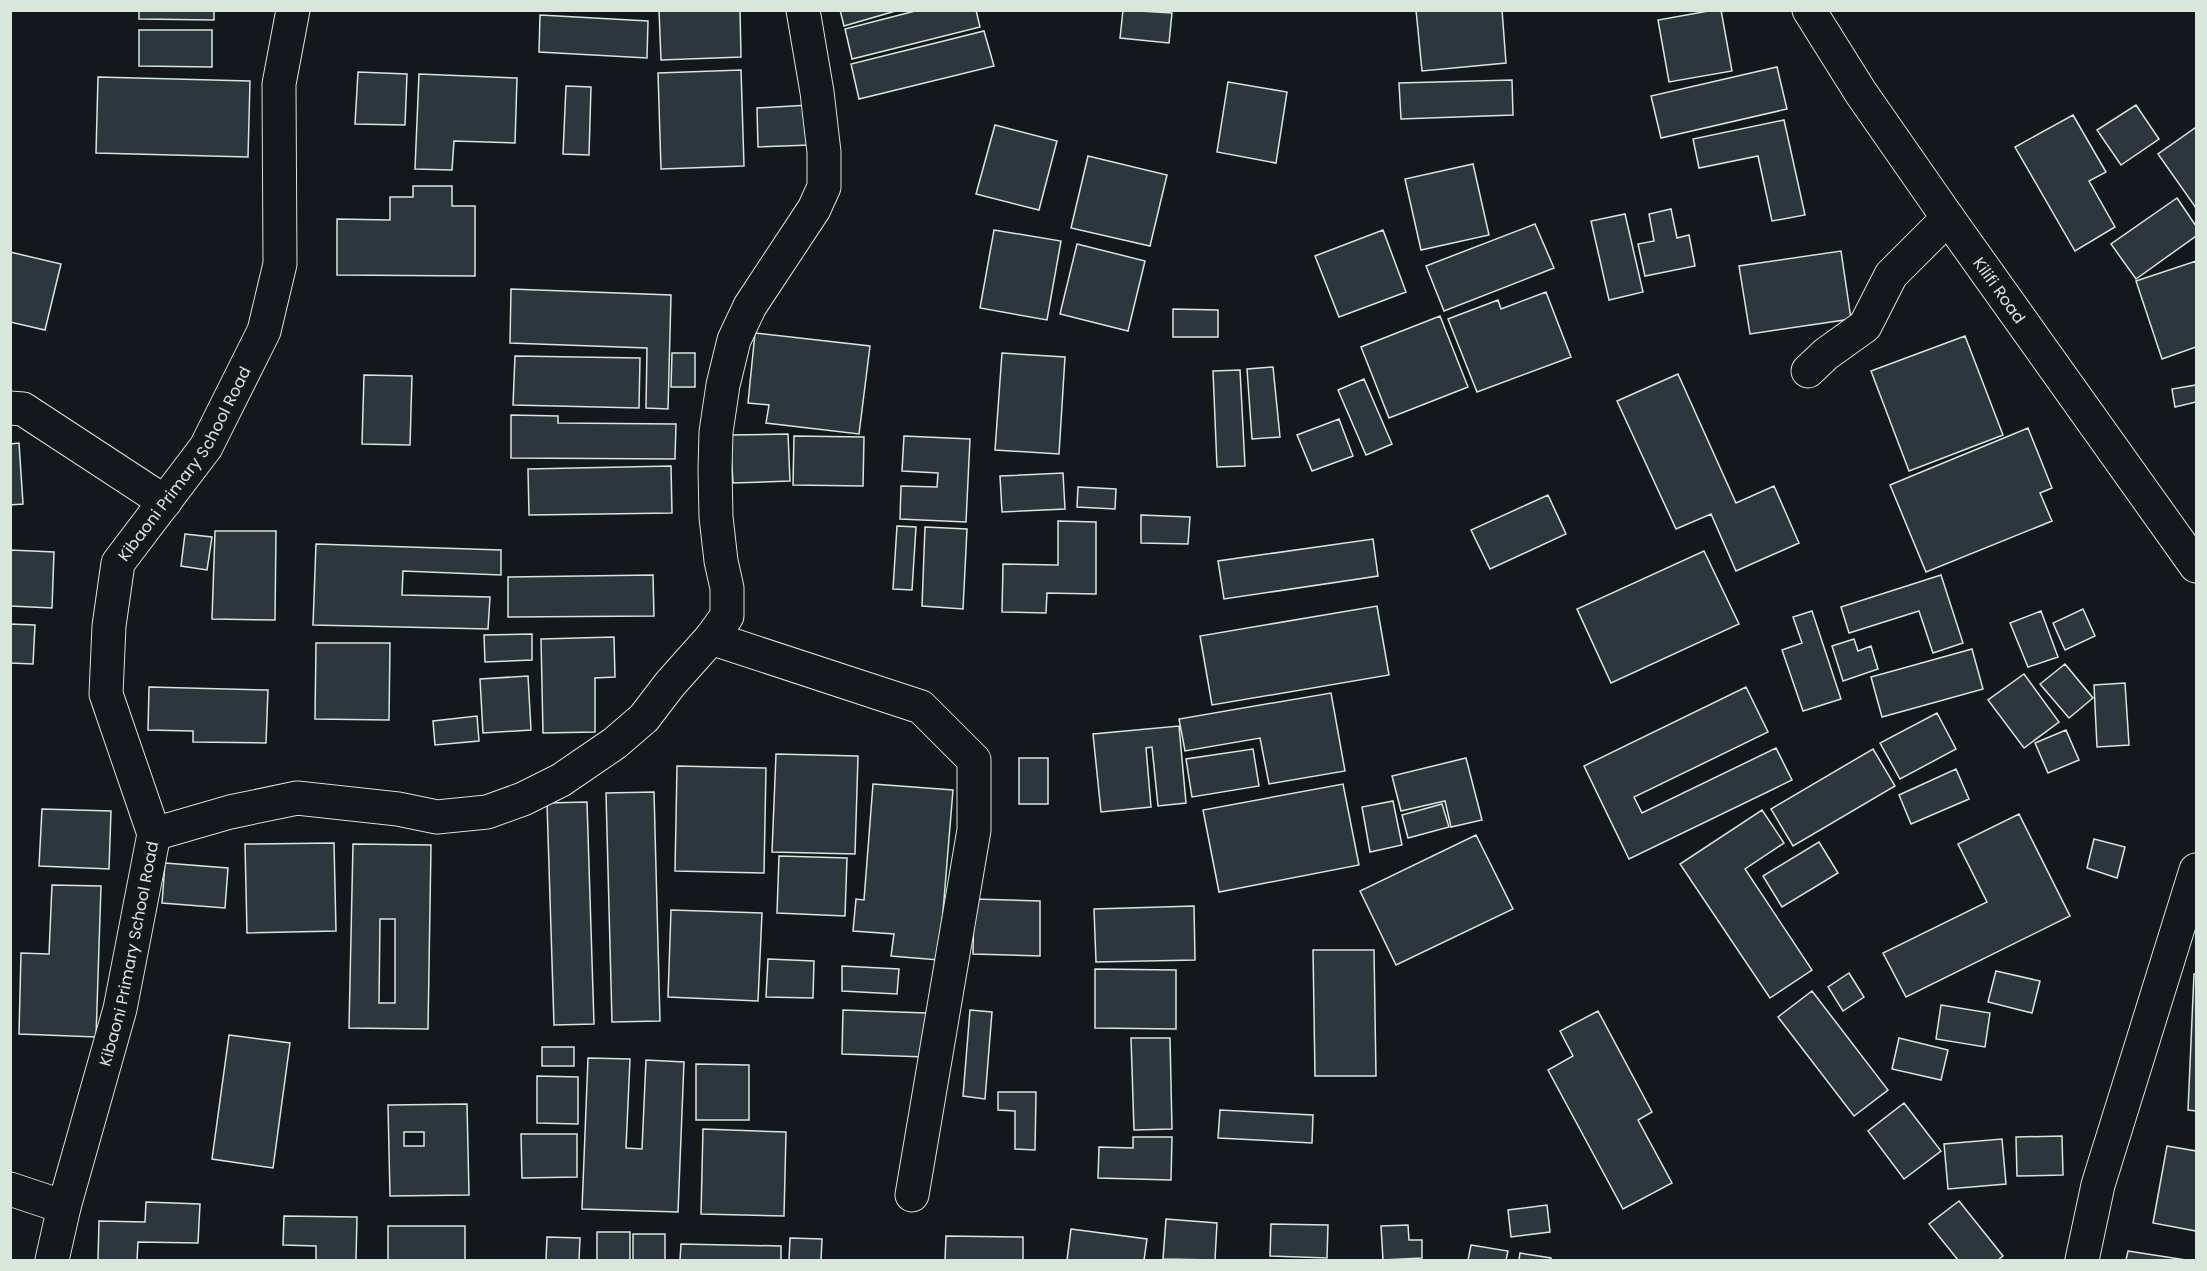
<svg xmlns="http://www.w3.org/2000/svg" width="2207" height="1271" font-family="Poppins,sans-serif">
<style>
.building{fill:#2c363c;stroke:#d8e6dc;stroke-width:1.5;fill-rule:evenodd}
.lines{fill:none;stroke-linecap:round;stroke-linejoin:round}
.minor-casing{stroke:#d8e6dc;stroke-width:35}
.tertiary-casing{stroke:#d8e6dc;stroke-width:35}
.minor{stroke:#14181c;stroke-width:33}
.tertiary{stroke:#14181c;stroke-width:33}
.labels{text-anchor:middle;stroke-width:4.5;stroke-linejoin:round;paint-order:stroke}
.street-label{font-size:16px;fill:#d8e6dc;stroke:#14181c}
</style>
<rect width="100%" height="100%" fill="#14181c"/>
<path class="building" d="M 139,10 L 214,10 L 214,20 L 139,19 Z
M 659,10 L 740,10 L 741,57 L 661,60 Z
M 840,10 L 899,10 L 844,26 Z
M 919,10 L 976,10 L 980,27 L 852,59 L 845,29 Z
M 1123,10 L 1172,13 L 1169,43 L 1120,38 Z
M 1416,10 L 1502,10 L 1506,63 L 1422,71 Z
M 1714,10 L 1721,10 L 1732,71 L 1669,82 L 1658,20 Z
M 540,15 L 648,21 L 647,58 L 539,52 Z
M 139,30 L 212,30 L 212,67 L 139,66 Z
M 984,31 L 994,66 L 859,99 L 851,64 Z
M 1777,67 L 1787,109 L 1661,138 L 1651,96 Z
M 741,70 L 744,166 L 661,169 L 658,73 Z
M 358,72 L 407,74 L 405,125 L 355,124 Z
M 419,74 L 517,78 L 515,143 L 454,141 L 452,170 L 415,169 Z
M 98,77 L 250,81 L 248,157 L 96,153 Z
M 1512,80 L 1513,115 L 1401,119 L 1399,83 Z
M 1228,82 L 1287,92 L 1276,163 L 1217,152 Z
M 566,86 L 591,87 L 589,155 L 563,154 Z
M 809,105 L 810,145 L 758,147 L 757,108 Z
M 2136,105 L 2159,139 L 2121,165 L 2097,130 Z
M 2073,115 L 2106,172 L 2089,181 L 2115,227 L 2075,251 L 2015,147 Z
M 1784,120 L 1805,215 L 1772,221 L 1758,156 L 1699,168 L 1693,139 Z
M 995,125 L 1057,141 L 1039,210 L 976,194 Z
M 2195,128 L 2196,129 L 2196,208 L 2158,154 Z
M 1088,156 L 1167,175 L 1150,246 L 1071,228 Z
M 1473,164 L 1489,235 L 1421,250 L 1405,179 Z
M 413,186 L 452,186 L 452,206 L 475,206 L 475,276 L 337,275 L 337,219 L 390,220 L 390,197 L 413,197 Z
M 2177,198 L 2196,226 L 2196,236 L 2136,279 L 2111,244 Z
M 1671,209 L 1677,238 L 1689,235 L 1695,266 L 1645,276 L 1638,244 L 1654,241 L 1649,214 Z
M 1625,214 L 1643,292 L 1609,300 L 1591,221 Z
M 1535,224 L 1554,268 L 1444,311 L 1426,266 Z
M 994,230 L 1061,241 L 1047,320 L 980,308 Z
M 1383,230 L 1406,292 L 1339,317 L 1315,256 Z
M 1077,244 L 1145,261 L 1128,331 L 1060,314 Z
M 1841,251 L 1851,319 L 1750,334 L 1739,266 Z
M 10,252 L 61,264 L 45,330 L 10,322 Z
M 2196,261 L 2196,347 L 2162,359 L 2136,281 Z
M 511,289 L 671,295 L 668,409 L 646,408 L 647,348 L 510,343 Z
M 1546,292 L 1571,357 L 1477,392 L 1448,319 L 1498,300 L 1501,309 Z
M 1173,309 L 1218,310 L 1218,337 L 1173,337 Z
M 1440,316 L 1468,387 L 1389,418 L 1361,347 Z
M 755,333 L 870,346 L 859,434 L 766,423 L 769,405 L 748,403 Z
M 1965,336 L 2003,435 L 1909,471 L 1871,371 Z
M 672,353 L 695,353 L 695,387 L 671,387 Z
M 1002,353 L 1065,357 L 1059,454 L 995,450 Z
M 515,356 L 640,358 L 639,408 L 513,405 Z
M 1273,367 L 1280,437 L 1252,439 L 1247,369 Z
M 1240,370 L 1245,466 L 1217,467 L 1213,371 Z
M 1678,374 L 1736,503 L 1774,486 L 1799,543 L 1736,571 L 1711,514 L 1676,529 L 1617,401 Z
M 364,375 L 412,376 L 410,445 L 362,444 Z
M 1364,379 L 1392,444 L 1366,455 L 1338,390 Z
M 2196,385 L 2196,402 L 2175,407 L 2172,389 Z
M 511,415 L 558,416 L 558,423 L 676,424 L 675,459 L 511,458 Z
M 1339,419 L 1353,456 L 1312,471 L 1297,435 Z
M 2028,428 L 2052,488 L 2040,493 L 2052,521 L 1926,572 L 1890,485 Z
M 788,434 L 790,481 L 733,483 L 730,435 Z
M 794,436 L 864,437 L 863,486 L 793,485 Z
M 904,436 L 970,439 L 966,522 L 900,519 L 901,486 L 937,487 L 938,473 L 902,471 Z
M 19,443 L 23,504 L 10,505 L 10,444 Z
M 671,466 L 672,513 L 529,515 L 528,469 Z
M 1063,473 L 1065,509 L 1002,512 L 1000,476 Z
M 1078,487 L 1116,489 L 1115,509 L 1077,507 Z
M 1548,495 L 1566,534 L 1490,569 L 1471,530 Z
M 1141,515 L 1190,517 L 1188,544 L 1141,543 Z
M 1058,521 L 1096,522 L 1096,594 L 1047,593 L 1046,613 L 1002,612 L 1003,564 L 1058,565 Z
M 897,526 L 916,527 L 912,590 L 893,589 Z
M 925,527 L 967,529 L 963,609 L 922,606 Z
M 215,531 L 276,531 L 275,620 L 212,619 Z
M 185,534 L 212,537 L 207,570 L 181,566 Z
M 1373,539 L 1378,576 L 1224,599 L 1218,561 Z
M 316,544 L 501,550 L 501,575 L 403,571 L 402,595 L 490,597 L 488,629 L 313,625 Z
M 10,550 L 54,552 L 52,608 L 10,606 Z
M 1704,551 L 1739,624 L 1611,683 L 1577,609 Z
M 653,575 L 654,616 L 508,617 L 508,577 Z
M 1941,575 L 1963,643 L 1933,653 L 1919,611 L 1849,633 L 1841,607 Z
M 1377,606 L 1389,675 L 1212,705 L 1200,636 Z
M 2083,609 L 2095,636 L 2065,650 L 2053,623 Z
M 1812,611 L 1841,699 L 1803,711 L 1782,650 L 1802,643 L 1793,617 Z
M 2041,611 L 2058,657 L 2028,667 L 2010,623 Z
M 10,624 L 35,625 L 33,664 L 10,663 Z
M 532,634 L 532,660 L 485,662 L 484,635 Z
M 614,637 L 615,677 L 595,678 L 595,732 L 543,733 L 541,639 Z
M 1854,639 L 1858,651 L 1871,646 L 1878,669 L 1843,681 L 1832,646 Z
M 316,643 L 390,643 L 389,720 L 315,719 Z
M 1972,649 L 1983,689 L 1882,717 L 1871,677 Z
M 2065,664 L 2093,698 L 2069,718 L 2040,684 Z
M 2024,674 L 2059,722 L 2024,748 L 1988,700 Z
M 528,676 L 531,730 L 483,733 L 480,679 Z
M 2125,683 L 2129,745 L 2097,747 L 2094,685 Z
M 149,687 L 268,690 L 266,743 L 193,742 L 193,731 L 148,730 Z
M 1746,687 L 1768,732 L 1634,797 L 1642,813 L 1776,748 L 1792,780 L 1629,859 L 1584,766 Z
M 1331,693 L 1345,771 L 1269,784 L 1260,738 L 1185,751 L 1179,719 Z
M 1937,713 L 1956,749 L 1900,779 L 1880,743 Z
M 477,716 L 479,741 L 435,745 L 433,721 Z
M 1179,726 L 1186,803 L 1158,806 L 1152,747 L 1146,748 L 1151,807 L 1101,812 L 1093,734 Z
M 2066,730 L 2079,760 L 2048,773 L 2035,743 Z
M 1253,749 L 1259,786 L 1192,797 L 1186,759 Z
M 1873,749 L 1895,786 L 1793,846 L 1771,809 Z
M 776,754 L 858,756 L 855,854 L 772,852 Z
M 1019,758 L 1048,758 L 1048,804 L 1019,804 Z
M 1466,758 L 1482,820 L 1451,827 L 1445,801 L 1401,811 L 1392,776 Z
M 677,766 L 766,768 L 764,873 L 675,871 Z
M 1956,769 L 1969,799 L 1911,824 L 1899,795 Z
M 873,784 L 953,790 L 939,960 L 891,956 L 894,934 L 853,931 L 856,899 L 864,900 Z
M 1343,784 L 1359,865 L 1219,892 L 1203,810 Z
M 654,792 L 660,1021 L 612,1022 L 606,793 Z
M 1393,801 L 1402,845 L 1370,852 L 1362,807 Z
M 587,802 L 594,1024 L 554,1025 L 547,803 Z
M 1442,804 L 1449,827 L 1408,838 L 1402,815 Z
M 42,809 L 111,811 L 109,869 L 39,866 Z
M 1762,810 L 1784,843 L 1745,869 L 1812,970 L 1770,998 L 1680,864 Z
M 2019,814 L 2070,916 L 1906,997 L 1883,953 L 1987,902 L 1958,844 Z
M 1476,835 L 1513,909 L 1396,965 L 1360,891 Z
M 2094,839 L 2125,847 L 2117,878 L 2087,868 Z
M 1819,842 L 1838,873 L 1782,907 L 1763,876 Z
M 334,843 L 336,931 L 247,933 L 245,844 Z
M 353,844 L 431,845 L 428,1029 L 349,1028 ZM 380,919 L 395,919 L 395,1003 L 379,1003 Z
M 779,856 L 847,858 L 845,916 L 777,913 Z
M 165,863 L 228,868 L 225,908 L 162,903 Z
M 52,885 L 101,886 L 96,1037 L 19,1034 L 21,953 L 49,954 Z
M 974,899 L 1040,901 L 1040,956 L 973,954 Z
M 1194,906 L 1195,960 L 1096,962 L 1094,909 Z
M 671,910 L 762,913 L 758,1001 L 668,997 Z
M 1313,950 L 1374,950 L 1376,1076 L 1315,1076 Z
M 768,959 L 814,961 L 813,998 L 766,997 Z
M 842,966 L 899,969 L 897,994 L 842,991 Z
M 1095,969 L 1176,970 L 1176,1029 L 1095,1028 Z
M 1996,971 L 2040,981 L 2032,1013 L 1988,1002 Z
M 1849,973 L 1864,997 L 1843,1011 L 1828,987 Z
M 2194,974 L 2196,974 L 2196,1111 L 2188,1110 Z
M 1812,991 L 1888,1090 L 1854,1116 L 1778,1017 Z
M 1941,1005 L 1990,1013 L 1985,1047 L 1936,1039 Z
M 843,1010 L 926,1013 L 925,1057 L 842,1054 Z
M 970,1010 L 992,1012 L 985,1099 L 963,1096 Z
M 1598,1011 L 1652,1112 L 1638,1120 L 1672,1183 L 1623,1209 L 1548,1070 L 1573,1056 L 1560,1031 Z
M 229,1035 L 290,1043 L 273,1168 L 212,1159 Z
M 1131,1038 L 1170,1038 L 1172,1129 L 1134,1130 Z
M 1899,1038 L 1948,1050 L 1941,1080 L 1892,1069 Z
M 542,1047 L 574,1047 L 574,1066 L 542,1066 Z
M 588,1058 L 630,1059 L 626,1148 L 642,1149 L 646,1060 L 684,1062 L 678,1212 L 582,1209 Z
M 696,1064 L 749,1065 L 749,1120 L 696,1120 Z
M 537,1076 L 578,1077 L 578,1124 L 537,1123 Z
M 998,1092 L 1036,1092 L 1035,1150 L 1015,1149 L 1015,1111 L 998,1110 Z
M 1904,1103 L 1941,1151 L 1904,1179 L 1868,1131 Z
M 467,1104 L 469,1195 L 390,1196 L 388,1105 ZM 404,1132 L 424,1132 L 424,1146 L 404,1146 Z
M 1220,1110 L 1313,1115 L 1312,1143 L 1218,1138 Z
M 703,1129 L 786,1132 L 784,1216 L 701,1214 Z
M 521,1134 L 577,1134 L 577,1177 L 522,1178 Z
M 2062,1136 L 2063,1175 L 2017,1176 L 2016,1137 Z
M 1133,1137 L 1172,1137 L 1171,1180 L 1098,1178 L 1099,1147 L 1133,1148 Z
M 2002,1139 L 2006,1184 L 1948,1189 L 1944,1144 Z
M 2167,1146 L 2196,1151 L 2196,1231 L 2153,1223 Z
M 1959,1201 L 2003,1256 L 1998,1260 L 1958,1260 L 1929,1224 Z
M 146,1202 L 200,1204 L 198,1243 L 138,1242 L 137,1260 L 98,1260 L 99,1221 L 145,1222 Z
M 1547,1205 L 1550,1232 L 1511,1237 L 1508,1210 Z
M 284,1216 L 357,1217 L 356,1260 L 316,1260 L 316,1246 L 283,1245 Z
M 1166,1219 L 1217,1223 L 1215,1260 L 1163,1259 Z
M 1271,1224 L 1328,1225 L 1327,1258 L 1270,1256 Z
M 1408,1225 L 1409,1240 L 1422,1240 L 1422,1258 L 1383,1260 L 1381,1226 Z
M 388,1226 L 465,1226 L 465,1260 L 388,1260 Z
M 1071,1229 L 1147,1239 L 1144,1260 L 1067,1260 Z
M 597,1232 L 630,1232 L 630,1260 L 597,1260 Z
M 633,1234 L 665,1234 L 665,1260 L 633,1260 Z
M 946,1236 L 1023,1237 L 1023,1260 L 945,1260 Z
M 547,1237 L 580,1238 L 579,1260 L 546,1260 Z
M 790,1238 L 822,1239 L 821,1260 L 789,1260 Z
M 681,1244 L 781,1246 L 781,1260 L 680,1260 Z
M 1471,1245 L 1508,1251 L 1506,1260 L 1468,1260 Z
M 2128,1251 L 2186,1260 L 2126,1260 Z
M 1520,1253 L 1551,1258 L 1551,1260 L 1519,1260 Z"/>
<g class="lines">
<g class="minor-casing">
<g id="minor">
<path d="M 1808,371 L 1826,354 L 1865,326 L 1891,275 L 1948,218"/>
<path d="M 10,408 L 23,409 L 165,502"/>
<path d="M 711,638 L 921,707 L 974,760 L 974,830 L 912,1195"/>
<path d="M 154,834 L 230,812 L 297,798 L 398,809 L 437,817 L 487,812 L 523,799 L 561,780 L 615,743 L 644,718 L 670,684 L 711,638 L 727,616 L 727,588 L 721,561 L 716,517 L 715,469 L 716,432 L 723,385 L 734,340 L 750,306 L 814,209 L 824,187 L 824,152 L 817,92 L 803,10"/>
<path d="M 10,1189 L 64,1207"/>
<path id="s1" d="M 52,1260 L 64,1207 L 120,1009 L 154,834 L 106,694 L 109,626 L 118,563 L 206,447 L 264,331 L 280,264 L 279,84 L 293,10"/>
<path d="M 2082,1260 L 2098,1185 L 2196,870"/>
</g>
</g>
<g class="tertiary-casing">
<g id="tertiary">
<path id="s2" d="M 1809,10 L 1861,93 L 1948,218 L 2196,566"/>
</g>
</g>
<use href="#minor" class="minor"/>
<use href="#tertiary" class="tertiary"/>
</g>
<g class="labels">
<g class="street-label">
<text dy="6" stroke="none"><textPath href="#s2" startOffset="339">Kilifi Road</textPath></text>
<text dy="6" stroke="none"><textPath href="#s1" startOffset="838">Kibaoni Primary School Road</textPath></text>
<text dy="6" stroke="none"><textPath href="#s1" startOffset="316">Kibaoni Primary School Road</textPath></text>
</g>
</g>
<rect width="2207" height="1271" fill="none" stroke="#d8e6dc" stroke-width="24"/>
</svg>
